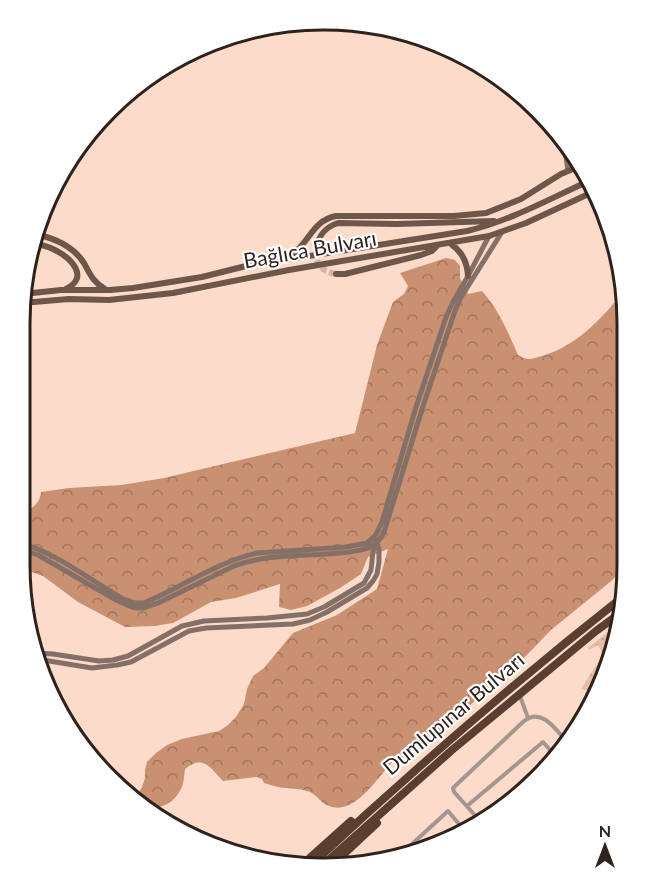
<svg xmlns="http://www.w3.org/2000/svg" width="647" height="888" font-family="Lato,sans-serif">
<style>
.grass{fill:url(#grass-dots)}
.forest{fill:url(#forest-crowns)}
.lines{fill:none;stroke-linecap:round;stroke-linejoin:round}
.primary-tunnel{stroke:#d4b6a7;stroke-width:6;stroke-dasharray:6 3;stroke-linecap:butt}
.street{stroke:#a4958e;stroke-width:4}
.secondary{stroke:#847066;stroke-width:5}
.primary{stroke:#6e5649;stroke-width:6}
.highway{stroke:#5a3f31;stroke-width:8}
.labels{text-anchor:middle;stroke-width:4.5;stroke-linejoin:round;paint-order:stroke}
.street-label{font-size:21px;fill:#2e221c;stroke:#fff}
.rim{fill:none;stroke:#2e221c;stroke-width:3}
</style>
<defs>
<pattern id="grass-dots" width="8" height="8" patternUnits="userSpaceOnUse" patternTransform="scale(1.5)"><rect width="8" height="8" fill="#e6bda8"/><path d="M2 2h.1M6 6h.1" fill="none" stroke="#c6a290" stroke-width="1.8" stroke-linecap="round"/></pattern>
<pattern id="forest-crowns" width="20" height="18" patternUnits="userSpaceOnUse" patternTransform="scale(1.5)"><rect width="20" height="18" fill="#c99072"/><path d="M2 6a3 3 0 1 1 6 0M12 15a3 3 0 1 1 6 0" fill="none" stroke="#a4755d"/></pattern>
</defs>
<rect width="100%" height="100%" fill="#fddbca"/>
<path class="grass" d="M 616,625 L 598,692 L 581,689 L 597,664 L 602,653 L 598,645 L 589,650 L 588,648 Z"/>
<path class="forest" d="M 446,258 L 455,260 L 460,266 L 460,278 L 468,294 L 482,291 C 499,310 508,332 518,355 C 528,362 535,358 545,355 C 579,344 603,317 625,290 L 627,566 L 610,582 L 551,630 L 520,662 L 504,672 L 476,700 L 407,758 L 398,756 C 381,771 357,817 329,806 C 322,804 317,795 310,792 C 300,788 289,789 278,787 C 273,786 268,784 264,783 L 262,779 L 257,777 L 223,781 C 210,768 204,754 185,769 C 184,775 184,784 181,789 C 174,803 162,808 147,809 L 130,798 L 138,794 L 142,787 L 145,778 L 145,770 L 147,762 L 156,753 L 167,745 L 182,739 L 219,731 L 228,725 L 236,717 L 244,704 L 247,689 L 253,676 L 264,668 L 293,633 L 337,615 L 377,589 L 388,549 L 368,557 L 361,574 L 340,588 L 307,606 L 291,610 L 279,607 L 280,584 L 236,598 L 211,602 L 173,623 L 154,626 L 125,627 L 78,602 L 43,576 L 26,570 L 20,569 L 20,515 C 30,509 40,505 41,492 L 69,488 L 122,485 L 164,478 L 355,433 L 377,345 L 393,302 L 404,294 L 408,286 L 400,273 Z"/>
<g class="lines">
<path class="primary-tunnel" d="M 316,251 C 316,266 322,271 336,274"/>
<path class="street" d="M 520,696 L 528,718
M 467,806 L 543,742 L 557,758
M 500,811 L 547,769
M 481,822 L 454,792 L 453,788 L 524,721 C 542,707 556,730 567,742
M 399,856 L 448,811 L 465,831"/>
<path class="secondary" d="M 563,137 L 568,171
M 575,156 L 577,167
M 20,543 C 57,553 91,581 125,600 L 135,603 L 144,603 C 182,587 217,562 257,553 L 346,547 L 367,543 L 375,536 L 382,522 L 416,407 L 446,317 L 453,302 L 468,276 L 489,236
M 20,549 L 38,555 L 116,600 L 132,607 L 138,608 L 144,608 L 158,603 L 234,566 C 263,555 295,556 326,554 C 340,553 355,553 368,548 C 376,544 381,540 384,532 L 424,403 L 455,311 L 460,299 L 502,232
M 34,653 L 53,654 L 99,661 L 113,660 L 128,656 L 182,626 L 204,621 L 267,618 L 307,614 L 324,607 L 364,583 L 371,570 L 373,551 L 377,543
M 37,659 L 92,668 L 117,665 L 131,662 L 189,631 L 206,628 L 293,624 L 310,620 L 327,612 L 367,588 L 373,581 L 377,574 L 379,562 L 379,549 L 376,540"/>
<path class="primary" d="M 35,234 C 54,238 73,246 84,263 C 90,274 93,282 105,289
M 31,243 C 39,244 47,246 55,250 C 71,258 90,277 66,289
M 450,243 C 462,252 467,261 468,276
M 316,248 C 319,235 325,227 338,223 L 397,224 L 494,221
M 286,258 C 310,246 310,221 336,216 L 454,216 L 486,213 L 521,199 L 561,174 L 580,166
M 336,274 L 345,274 L 421,255 L 432,251 L 438,245
M 23,294 L 61,290 L 110,290 L 133,288 L 202,277 L 246,266 L 467,231 C 510,221 549,199 589,181
M 22,303 L 69,299 L 109,300 L 173,293 L 289,270 L 489,236 L 526,223 L 595,191"/>
<path class="highway" d="M 303,864 L 351,821
M 312,864 C 412,771 516,681 624,596
M 323,865 L 452,750 L 596,631 L 619,614
M 332,865 L 377,823"/>
</g>
<g class="labels">
<g class="street-label">
<text transform="translate(310 250) rotate(-10)" y="7">Bağlıca Bulvarı</text>
<text transform="translate(454 714) rotate(-40)" y="7">Dumlupınar Bulvarı</text>
</g>
</g>
<path d="M0 0H647V888H0ZM323 30H324A293 293 0 0 1 617 323V565A293 293 0 0 1 324 858H323A293 293 0 0 1 30 565V323A293 293 0 0 1 323 30Z" fill="#fff" fill-rule="evenodd"/>
<path class="rim" d="M323 30H324A293 293 0 0 1 617 323V565A293 293 0 0 1 324 858H323A293 293 0 0 1 30 565V323A293 293 0 0 1 323 30Z"/>
<g transform="translate(605 846)" stroke="#ffffff" stroke-width="4.5" paint-order="stroke">
<path d="M0-4.5L10 22L0 15L-10 22Z" fill="#2e221c"/>
<text y="-9" font-size="16" font-weight="bold" text-anchor="middle" fill="#2e221c">N</text>
</g>
</svg>
